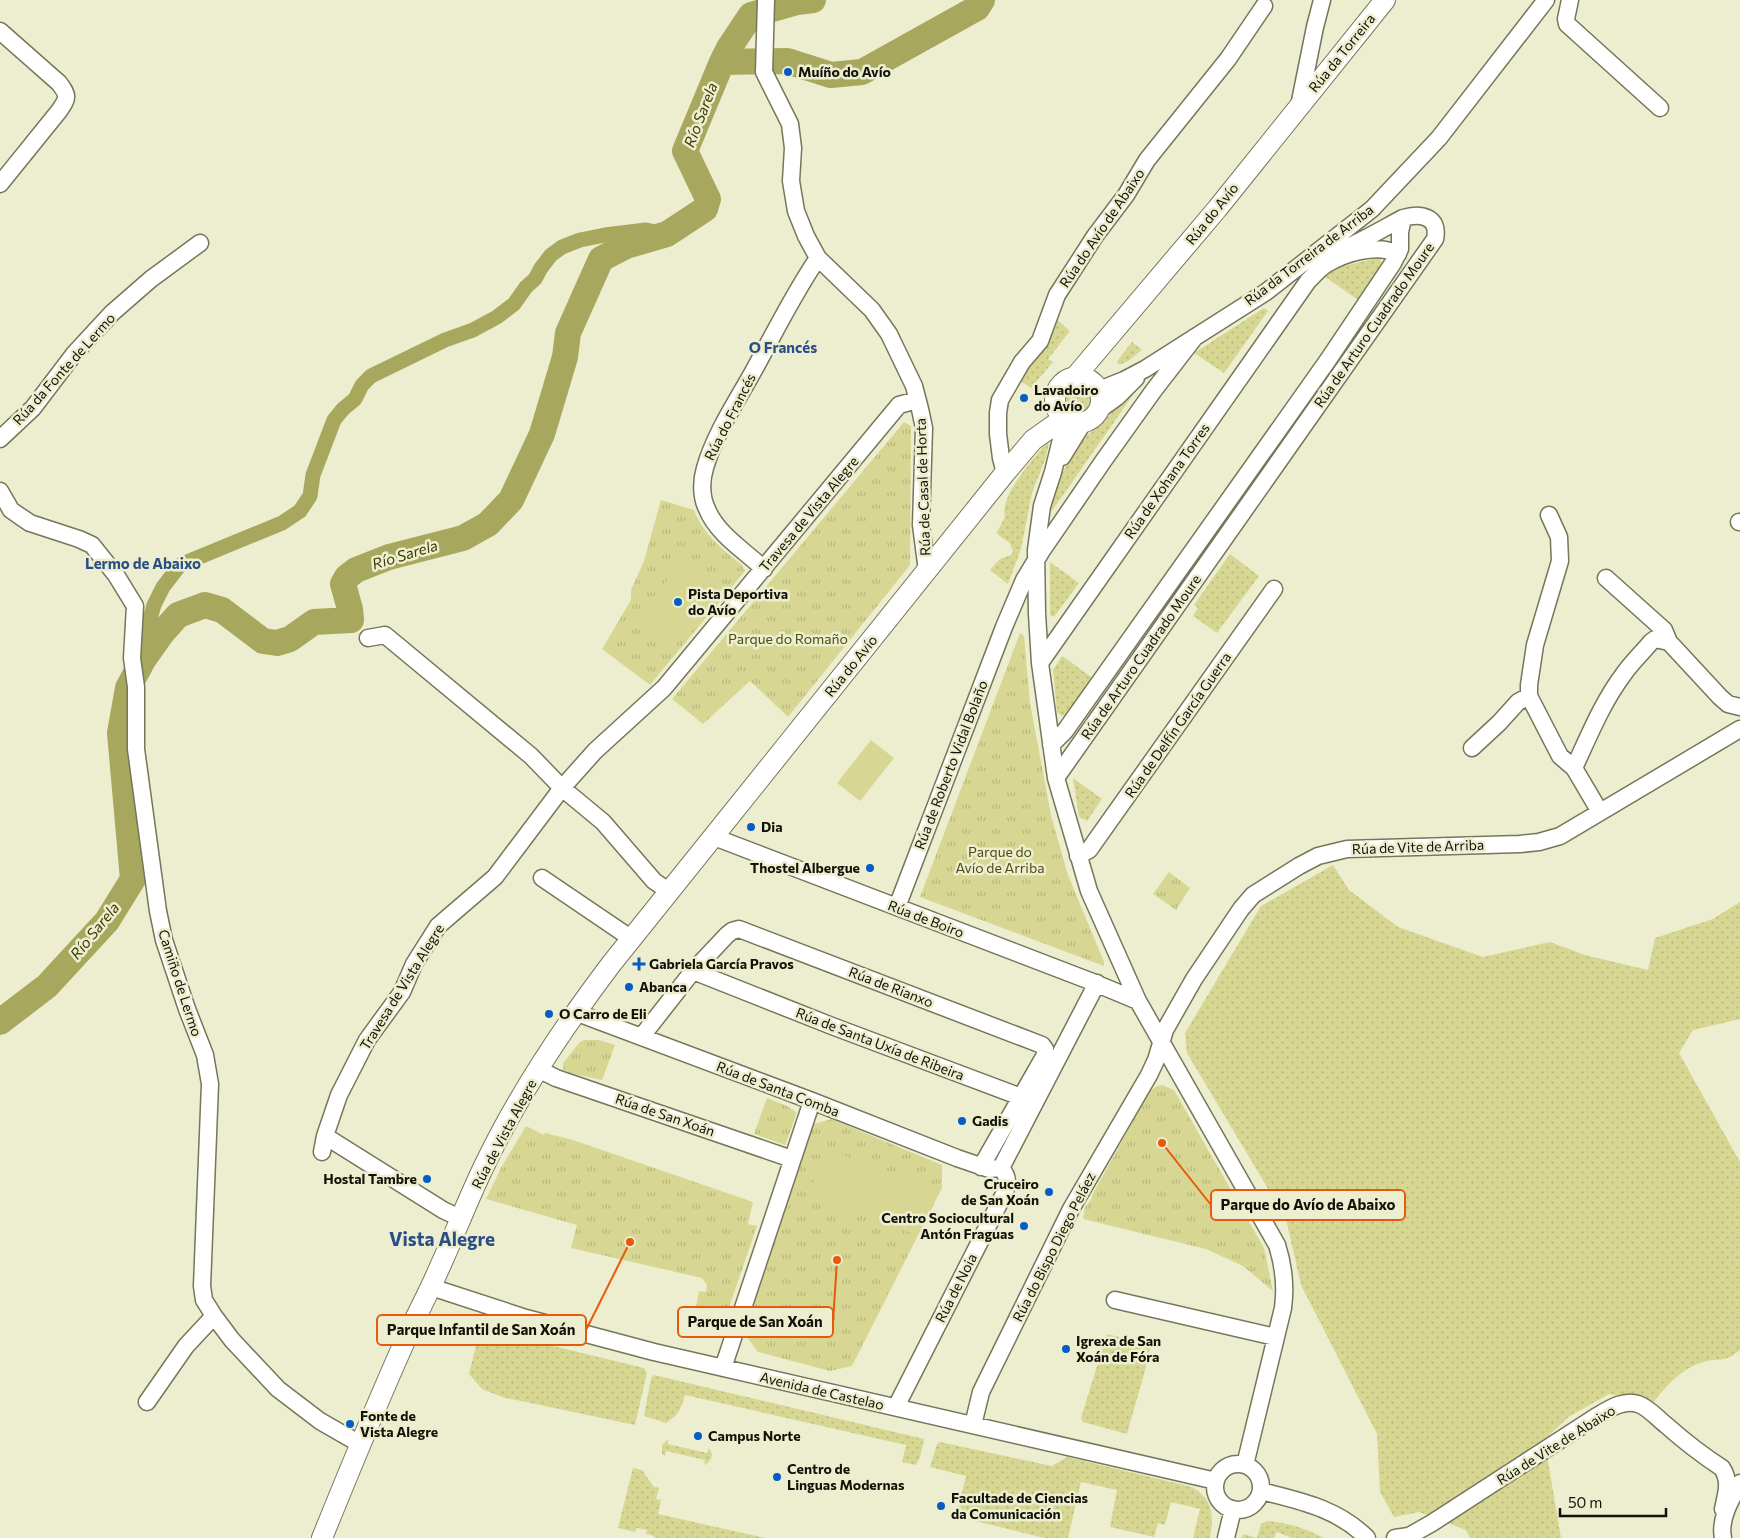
<svg xmlns="http://www.w3.org/2000/svg" width="1740" height="1538" font-family="Commissioner,sans-serif">
<style>
.grass{fill:url(#grass-dots)}
.park{fill:url(#park-tufts)}
.pitch{fill:#d7d793}
.lines{fill:none;stroke-linecap:round;stroke-linejoin:round}
.canal{stroke:#a8a75e;stroke-width:15}
.river{stroke:#a8a75e;stroke-width:26}
.minor-casing{stroke:#75765a;stroke-width:19}
.major-casing{stroke:#75765a;stroke-width:22}
.minor{stroke:#fff;stroke-width:16}
.major{stroke:#fff;stroke-width:20}
.poi-dot{fill:#065cc5;stroke:#edeecf;stroke-width:2}
.labels{text-anchor:middle;stroke-width:5;stroke-linejoin:round;paint-order:stroke}
.street-label{font-size:14px;fill:#121208;stroke:#edeecf}
.poi-label{font-size:14px;font-weight:bold;fill:#121208;stroke:#edeecf;text-anchor:start}
.park-label{font-size:14px;fill:#4d4c14;stroke:#edeecf}
.water-label{font-size:15px;font-style:italic;fill:#3c3b00;stroke:#edeecf}
.neighbourhood-label{font-size:15px;font-weight:bold;fill:#2a4e85;stroke:#edeecf}
.district-label{font-size:19px;font-weight:bold;fill:#2a4e85;stroke:#edeecf}
.leader{fill:none;stroke:#e8590c;stroke-width:2}
.callout-dot{fill:#e8590c;stroke:#edeecf;stroke-width:2}
.callout{fill:#edeecf;stroke:#e8590c;stroke-width:2}
.callout-label{font-size:15px;text-anchor:middle;font-weight:bold;fill:#121208}
</style>
<defs>
<pattern id="grass-dots" width="8" height="8" patternUnits="userSpaceOnUse" patternTransform="scale(1.25)"><rect width="8" height="8" fill="#d7d793"/><path d="M2 2h.1M6 6h.1" fill="none" stroke="#b8b87d" stroke-width="1.8" stroke-linecap="round"/></pattern>
<pattern id="park-tufts" width="24" height="20" patternUnits="userSpaceOnUse" patternTransform="scale(1.25)"><rect width="24" height="20" fill="#d7d793"/><path d="M3 7l-1-3M5 7V3M7 7l1-3M15 17l-1-3M17 17v-4M19 17l1-3" fill="none" stroke="#b8b87d"/></pattern>
</defs>
<rect width="100%" height="100%" fill="#edeecf"/>
<path class="grass" d="M 1376,258 L 1380,259 L 1382,264 L 1358,300 L 1324,276 L 1332,269 Z
M 1264,308 L 1268,311 L 1224,373 L 1194,353 Z
M 1055,318 L 1070,331 L 1048,359 L 1053,362 L 1031,388 L 1019,380 L 1040,355 L 1047,340 Z
M 1132,342 L 1142,350 L 1128,361 L 1119,365 L 1117,362 L 1118,360 Z
M 1143,379 L 1144,379 L 1052,511 L 1049,504 L 1052,494 L 1061,475 L 1082,439 L 1100,425 Z
M1062 400a15 15 0 1 1 30 0a15 15 0 1 1-30 0Z
M 1047,442 L 1049,442 L 1046,457 L 1032,493 L 1021,549 L 1008,584 L 990,570 L 1000,559 L 1011,555 L 1013,552 L 1010,543 L 997,534 L 997,532 L 1005,517 C 999,495 1034,459 1047,442 Z
M 1230,554 L 1259,576 L 1217,633 L 1193,616 L 1198,608 L 1194,605 Z
M 1050,562 L 1079,583 L 1054,617 L 1050,615 Z
M 1062,656 L 1094,679 L 1070,713 L 1062,716 L 1057,712 L 1053,670 Z
M 1073,778 L 1102,799 L 1087,821 L 1079,817 Z
M 1333,865 L 1349,890 L 1398,927 L 1483,957 L 1550,942 L 1585,955 L 1648,970 L 1655,938 L 1713,919 L 1740,902 L 1740,1019 L 1693,1030 L 1679,1053 L 1740,1162 L 1740,1350 C 1723,1364 1721,1357 1703,1362 C 1683,1368 1666,1385 1654,1402 L 1609,1394 L 1570,1416 L 1550,1434 L 1548,1461 L 1561,1538 L 1470,1538 L 1466,1530 L 1419,1512 L 1394,1517 L 1380,1492 L 1377,1434 L 1301,1285 L 1286,1219 L 1187,1053 L 1185,1033 L 1261,906 Z
M 463,1324 L 644,1368 L 647,1373 L 635,1425 L 502,1397 L 482,1389 L 469,1374 L 476,1345 L 454,1340 L 460,1327 Z
M 1107,1334 L 1151,1345 C 1145,1375 1135,1404 1127,1434 L 1083,1422 L 1081,1418 Z
M 654,1375 L 924,1439 L 920,1457 L 916,1465 L 902,1462 L 906,1445 L 685,1395 C 680,1410 680,1414 666,1423 L 644,1416 L 651,1378 Z
M 668,1439 L 668,1444 L 707,1453 L 709,1448 C 714,1454 712,1462 704,1465 L 705,1460 L 666,1451 L 665,1456 L 662,1454 L 662,1445 Z
M 940,1442 L 1052,1466 L 1067,1457 L 1192,1487 C 1213,1499 1214,1516 1210,1538 L 1193,1538 L 1200,1509 L 1171,1502 L 1165,1525 L 1158,1523 L 1154,1537 L 1110,1527 L 1117,1490 L 1081,1482 L 1068,1538 L 1044,1538 L 956,1516 L 966,1476 L 930,1467 L 937,1444 Z
M 633,1468 L 642,1470 L 654,1487 L 659,1488 L 656,1499 L 661,1500 L 658,1514 L 765,1538 L 654,1538 L 654,1536 L 646,1534 L 647,1530 L 637,1528 L 635,1532 L 618,1528 Z
M 1267,1521 C 1287,1522 1307,1529 1324,1538 L 1292,1538 L 1277,1532 L 1274,1538 L 1241,1538 L 1244,1534 L 1257,1538 L 1261,1524 Z"/>
<path class="park" d="M 904,422 L 911,426 L 910,565 L 788,717 L 750,681 L 703,724 L 672,699 Z
M 661,500 L 694,510 C 703,534 722,549 742,565 L 745,571 L 650,685 L 602,649 L 631,600 L 631,590 L 644,561 Z
M 1020,633 L 1024,636 L 1030,703 L 1051,815 L 1068,875 L 1104,962 L 1104,966 L 920,897 Z
M 1169,872 L 1190,888 L 1176,910 L 1153,894 Z
M 584,1040 L 599,1040 L 615,1045 L 602,1080 L 570,1073 L 563,1069 L 563,1063 L 580,1042 Z
M 1162,1085 L 1174,1090 L 1264,1248 L 1273,1291 L 1243,1266 L 1206,1249 L 1083,1219 L 1085,1207 L 1091,1200 L 1092,1195 L 1150,1091 L 1157,1086 Z
M 767,1098 L 787,1106 L 796,1112 L 795,1118 L 785,1145 L 754,1134 Z
M 831,1119 L 942,1165 L 942,1188 L 852,1366 L 830,1371 L 758,1352 L 743,1332 L 814,1124 Z
M 526,1126 L 544,1135 L 545,1133 L 573,1140 L 753,1202 L 748,1224 L 757,1226 L 723,1325 C 710,1330 698,1337 684,1329 L 688,1311 L 695,1312 L 699,1291 L 706,1292 L 707,1285 L 702,1278 L 571,1248 L 577,1225 L 486,1199 L 501,1168 Z"/>
<path class="pitch" d="M 687,556 L 722,585 L 670,649 L 634,620 Z
M 871,740 L 894,758 L 860,801 L 837,783 Z
M 825,1149 L 898,1175 L 900,1171 L 930,1181 L 912,1233 L 808,1197 Z"/>
<g class="lines">
<path class="canal" d="M 143,660 L 141,651 L 154,605 L 163,587 L 180,565 L 282,523 L 300,511 L 310,496 L 313,475 L 334,420 L 343,409 L 355,399 L 362,385 L 371,376 L 445,340 L 473,330 L 497,317 L 514,304 L 526,287 L 535,279 L 541,268 L 551,255 L 562,247 L 580,240 L 605,235 L 646,230 L 667,234"/>
<path class="river" d="M 722,62 L 729,48 L 751,15 L 797,2 L 813,0
M 0,1022 L 47,986 L 107,921 L 133,879 L 120,733 L 128,688 L 143,660 L 162,633 L 178,615 L 205,605 L 222,610 L 263,641 L 277,643 L 290,639 L 314,622 L 351,620 L 350,609 L 343,584 L 347,577 L 356,570 L 389,557 L 463,538 L 488,524 L 511,500 L 542,434 L 565,357 L 568,333 L 601,259 L 626,246 L 667,234 L 705,209 L 708,199 L 685,151 L 722,62 L 787,61 L 831,75 L 862,72 L 977,8 L 982,0"/>
<g class="minor-casing">
<path id="minor" d="M 766,0 L 764,72 L 790,124 L 793,148 L 791,181 L 796,211 L 806,236 L 818,258 L 872,310 L 889,334 L 914,386 L 920,409 L 924,428 L 921,525 L 927,571
M 1570,0 L 1566,19 L 1567,24 L 1660,108
M 0,31 L 59,83 C 69,96 68,98 59,111 L 0,184
M 1299,106 L 1315,27 L 1322,0
M 1099,390 L 1124,380 L 1145,369 L 1266,292 L 1372,209 L 1439,138 L 1546,0
M 1099,410 L 1117,397 L 1136,378
M 1066,419 L 1053,472 L 1042,506 L 1036,550 L 1037,614 L 1040,663 L 1056,778 L 1089,891 L 1138,1001 L 1277,1245 C 1284,1267 1286,1286 1283,1308 L 1245,1465
M 0,439 L 33,408 L 74,354 L 112,313 L 151,279 L 200,243
M 1062,457 L 1083,423
M 1005,473 L 1001,458 L 998,434 L 998,413 L 1000,400 L 1022,362 L 1040,341 L 1057,295 L 1095,236 L 1126,195 L 1147,160 L 1228,59 L 1264,6
M 0,491 L 11,510 L 21,517 L 30,523 L 79,539 L 92,545 L 116,575 L 135,606 L 132,658 L 136,687 L 136,749 L 158,911 L 164,940 L 187,1009 L 205,1055 L 210,1084 L 202,1286 L 204,1300 L 214,1316 L 232,1340 L 278,1389 L 320,1421 L 360,1444
M 1549,515 L 1559,537 L 1560,561 L 1535,645 L 1529,685 L 1529,696 L 1560,756 L 1574,768
M 1739,522 L 1740,522
M 764,569 C 745,551 717,534 707,509 C 701,497 701,481 705,468 C 715,433 737,401 754,370 C 775,332 794,293 818,258
M 1606,578 L 1664,630 L 1669,642
M 368,638 L 385,635 L 531,756 L 562,788 L 603,822 L 654,881 L 670,892
M 1040,663 L 1308,281 C 1313,276 1319,269 1325,265 C 1344,253 1377,243 1398,254
M 1051,745 L 1065,731 L 1328,360 L 1393,263 L 1400,249 L 1400,232 L 1403,218
M 1472,748 L 1499,723 L 1518,702 L 1529,696
M 1056,778 L 1435,239 C 1440,216 1420,213 1403,218 C 1378,231 1337,257 1310,258
M 1600,812 L 1574,768 C 1589,736 1602,703 1623,675 C 1631,663 1642,653 1651,642 L 1655,639 L 1669,642 L 1720,697 L 1728,704 L 1740,707
M 714,837 L 1090,981 L 1138,1001
M 1078,856 L 1089,850 L 1274,589
M 542,878 L 632,939
M 897,907 L 1004,627 L 1024,580 L 1041,552 L 1104,460 L 1154,390 L 1195,337
M 693,971 L 832,1026 L 1021,1097
M 575,1012 L 812,1101 L 957,1158 L 989,1169 L 1001,1168
M 642,1036 L 693,971 L 727,935 L 732,931 L 739,929 L 1042,1045 L 1045,1049 L 1045,1055 L 981,1167
M 538,1069 L 556,1078 L 792,1159
M 322,1152 L 325,1136
M 1001,1168 L 1097,983
M 462,1219 L 443,1210 L 325,1136 L 339,1095 L 367,1040 L 402,992 L 414,964 L 438,926 L 495,877 L 562,788 L 595,751 L 664,688 L 899,405 L 917,400
M 431,1287 L 526,1318 L 654,1352 L 1216,1481
M 1115,1300 L 1275,1337
M 723,1368 L 812,1101
M 147,1402 L 186,1346 L 214,1316
M 896,1407 L 1004,1194 C 1008,1184 1009,1177 1001,1168
M 973,1425 L 981,1392 L 1071,1209 L 1149,1075 L 1156,1060 L 1165,1030 L 1194,979 L 1241,909 L 1253,895 L 1299,866 L 1318,856 L 1347,849 L 1520,844 L 1539,842 L 1560,836 L 1740,729
M1215 1487a23 23 0 1 1 46 0a23 23 0 1 1-46 0Z
M 1261,1491 C 1300,1501 1337,1508 1367,1538
M 1226,1538 L 1233,1509
M 1395,1538 L 1409,1536 L 1432,1523 L 1597,1416 C 1609,1409 1624,1399 1638,1404 C 1648,1407 1657,1418 1666,1425 C 1684,1441 1702,1455 1722,1468 C 1731,1482 1726,1494 1723,1509 L 1726,1512
M 1723,1538 C 1719,1519 1731,1499 1740,1483"/>
</g>
<g class="major-casing">
<path id="major" d="M 1075,377 L 1217,209 L 1385,0
M1055 400a23 23 0 1 1 46 0a23 23 0 1 1-46 0Z
M 322,1538 C 350,1469 378,1400 409,1332 C 418,1312 429,1292 438,1271 C 455,1234 469,1196 487,1160 C 521,1090 565,1025 612,963 L 1005,473 L 1033,440 L 1064,418"/>
</g>
<use href="#minor" class="minor"/>
<use href="#major" class="major"/>
</g>
<g class="poi-dot">
<circle cx="788" cy="72" r="5"/>
<circle cx="1024" cy="398" r="5"/>
<circle cx="678" cy="602" r="5"/>
<circle cx="751" cy="827" r="5"/>
<circle cx="870" cy="868" r="5"/>
<path d="M636.5 956.5h5v5h5v5h-5v5h-5v-5h-5v-5h5z"/>
<circle cx="629" cy="987" r="5"/>
<circle cx="549" cy="1014" r="5"/>
<circle cx="962" cy="1121" r="5"/>
<circle cx="427" cy="1179" r="5"/>
<circle cx="1049" cy="1192" r="5"/>
<circle cx="1024" cy="1226" r="5"/>
<circle cx="1066" cy="1349" r="5"/>
<circle cx="350" cy="1424" r="5"/>
<circle cx="698" cy="1436" r="5"/>
<circle cx="777" cy="1477" r="5"/>
<circle cx="941" cy="1506" r="5"/>
</g>
<g class="labels">
<g class="street-label">
<text transform="translate(1342 53) rotate(-51)" y="5">Rúa da Torreira</text>
<text transform="translate(1212 214) rotate(-51)" y="5">Rúa do Avío</text>
<text transform="translate(1102 228) rotate(-56)" y="5">Rúa do Avío de Abaixo</text>
<text transform="translate(1309 255) rotate(-37)" y="5">Rúa da Torreira de Arriba</text>
<text transform="translate(1374 325) rotate(-55)" y="5">Rúa de Arturo Cuadrado Moure</text>
<text transform="translate(64 369) rotate(-48)" y="5">Rúa da Fonte de Lermo</text>
<text transform="translate(730 417) rotate(-63)" y="5">Rúa do Francés</text>
<text transform="translate(1167 481) rotate(-55)" y="5">Rúa de Xohana Torres</text>
<text transform="translate(923 487) rotate(-92)" y="5">Rúa de Casal de Horta</text>
<text transform="translate(809 514) rotate(-50)" y="5">Travesa de Vista Alegre</text>
<text transform="translate(1141 657) rotate(-55)" y="5">Rúa de Arturo Cuadrado Moure</text>
<text transform="translate(851 666) rotate(-51)" y="5">Rúa do Avío</text>
<text transform="translate(1178 725) rotate(-55)" y="5">Rúa de Delfín García Guerra</text>
<text transform="translate(951 765) rotate(-69)" y="5">Rúa de Roberto Vidal Bolaño</text>
<text transform="translate(1418 847) rotate(-2)" y="5">Rúa de Vite de Arriba</text>
<text transform="translate(926 919) rotate(21)" y="5">Rúa de Boiro</text>
<text transform="translate(180 983) rotate(72)" y="5">Camiño de Lermo</text>
<text transform="translate(402 987) rotate(-58)" y="5">Travesa de Vista Alegre</text>
<text transform="translate(891 987) rotate(21)" y="5">Rúa de Rianxo</text>
<text transform="translate(880 1044) rotate(21)" y="5">Rúa de Santa Uxía de Ribeira</text>
<text transform="translate(778 1089) rotate(21)" y="5">Rúa de Santa Comba</text>
<text transform="translate(665 1115) rotate(19)" y="5">Rúa de San Xoán</text>
<text transform="translate(504 1134) rotate(-62)" y="5">Rúa de Vista Alegre</text>
<text transform="translate(1054 1247) rotate(-63)" y="5">Rúa do Bispo Diego Peláez</text>
<text transform="translate(956 1288) rotate(-63)" y="5">Rúa de Noia</text>
<text transform="translate(822 1391) rotate(13)" y="5">Avenida de Castelao</text>
<text transform="translate(1556 1445) rotate(-32)" y="5">Rúa de Vite de Abaixo</text>
</g>
<g class="poi-label">
<text x="798" y="77">Muíño do Avío</text>
<text x="1034" y="395">Lavadoiro<tspan x="1034" dy="16">do Avío</tspan></text>
<text x="688" y="599">Pista Deportiva<tspan x="688" dy="16">do Avío</tspan></text>
<text x="761" y="832">Dia</text>
<text x="860" y="873" text-anchor="end">Thostel Albergue</text>
<text x="649" y="969">Gabriela García Pravos</text>
<text x="639" y="992">Abanca</text>
<text x="559" y="1019">O Carro de Eli</text>
<text x="972" y="1126">Gadis</text>
<text x="417" y="1184" text-anchor="end">Hostal Tambre</text>
<text x="1039" y="1189" text-anchor="end">Cruceiro<tspan x="1039" dy="16">de San Xoán</tspan></text>
<text x="1014" y="1223" text-anchor="end">Centro Sociocultural<tspan x="1014" dy="16">Antón Fraguas</tspan></text>
<text x="1076" y="1346">Igrexa de San<tspan x="1076" dy="16">Xoán de Fóra</tspan></text>
<text x="360" y="1421">Fonte de<tspan x="360" dy="16">Vista Alegre</tspan></text>
<text x="708" y="1441">Campus Norte</text>
<text x="787" y="1474">Centro de<tspan x="787" dy="16">Linguas Modernas</tspan></text>
<text x="951" y="1503">Facultade de Ciencias<tspan x="951" dy="16">da Comunicación</tspan></text>
</g>
<g class="park-label">
<text x="788" y="644">Parque do Romaño</text>
<text x="1000" y="857">Parque do<tspan x="1000" dy="16">Avío de Arriba</tspan></text>
</g>
<g class="water-label">
<text transform="translate(701 115) rotate(-69)" y="5">Río Sarela</text>
<text transform="translate(405 555) rotate(-17)" y="5">Río Sarela</text>
<text transform="translate(95 931) rotate(-51)" y="5">Río Sarela</text>
</g>
<g class="neighbourhood-label">
<text x="783" y="353">O Francés</text>
<text x="143" y="569">Lermo de Abaixo</text>
</g>
<g class="district-label">
<text x="442" y="1246">Vista Alegre</text>
</g>
</g>
<path class="leader" d="M1162 1143L1211 1205M837 1260L833 1322M630 1242L586 1330"/>
<g class="callout-dot">
<circle cx="1162" cy="1143" r="5"/>
<circle cx="837" cy="1260" r="5"/>
<circle cx="630" cy="1242" r="5"/>
</g>
<g class="callout">
<rect x="1211" y="1190" width="194" height="30" rx="5"/>
<rect x="678" y="1307" width="155" height="30" rx="5"/>
<rect x="377" y="1315" width="209" height="30" rx="5"/>
</g>
<g class="callout-label">
<text x="1308" y="1210">Parque do Avío de Abaixo</text>
<text x="755" y="1327">Parque de San Xoán</text>
<text x="481" y="1335">Parque Infantil de San Xoán</text>
</g>
<path d="M1560 1508v8h106v-8" fill="none" stroke="#121208" stroke-width="2.5"/>
<text x="1568" y="1508" font-size="15" fill="#121208" stroke="#edeecf" stroke-width="4" paint-order="stroke">50 m</text>
</svg>
